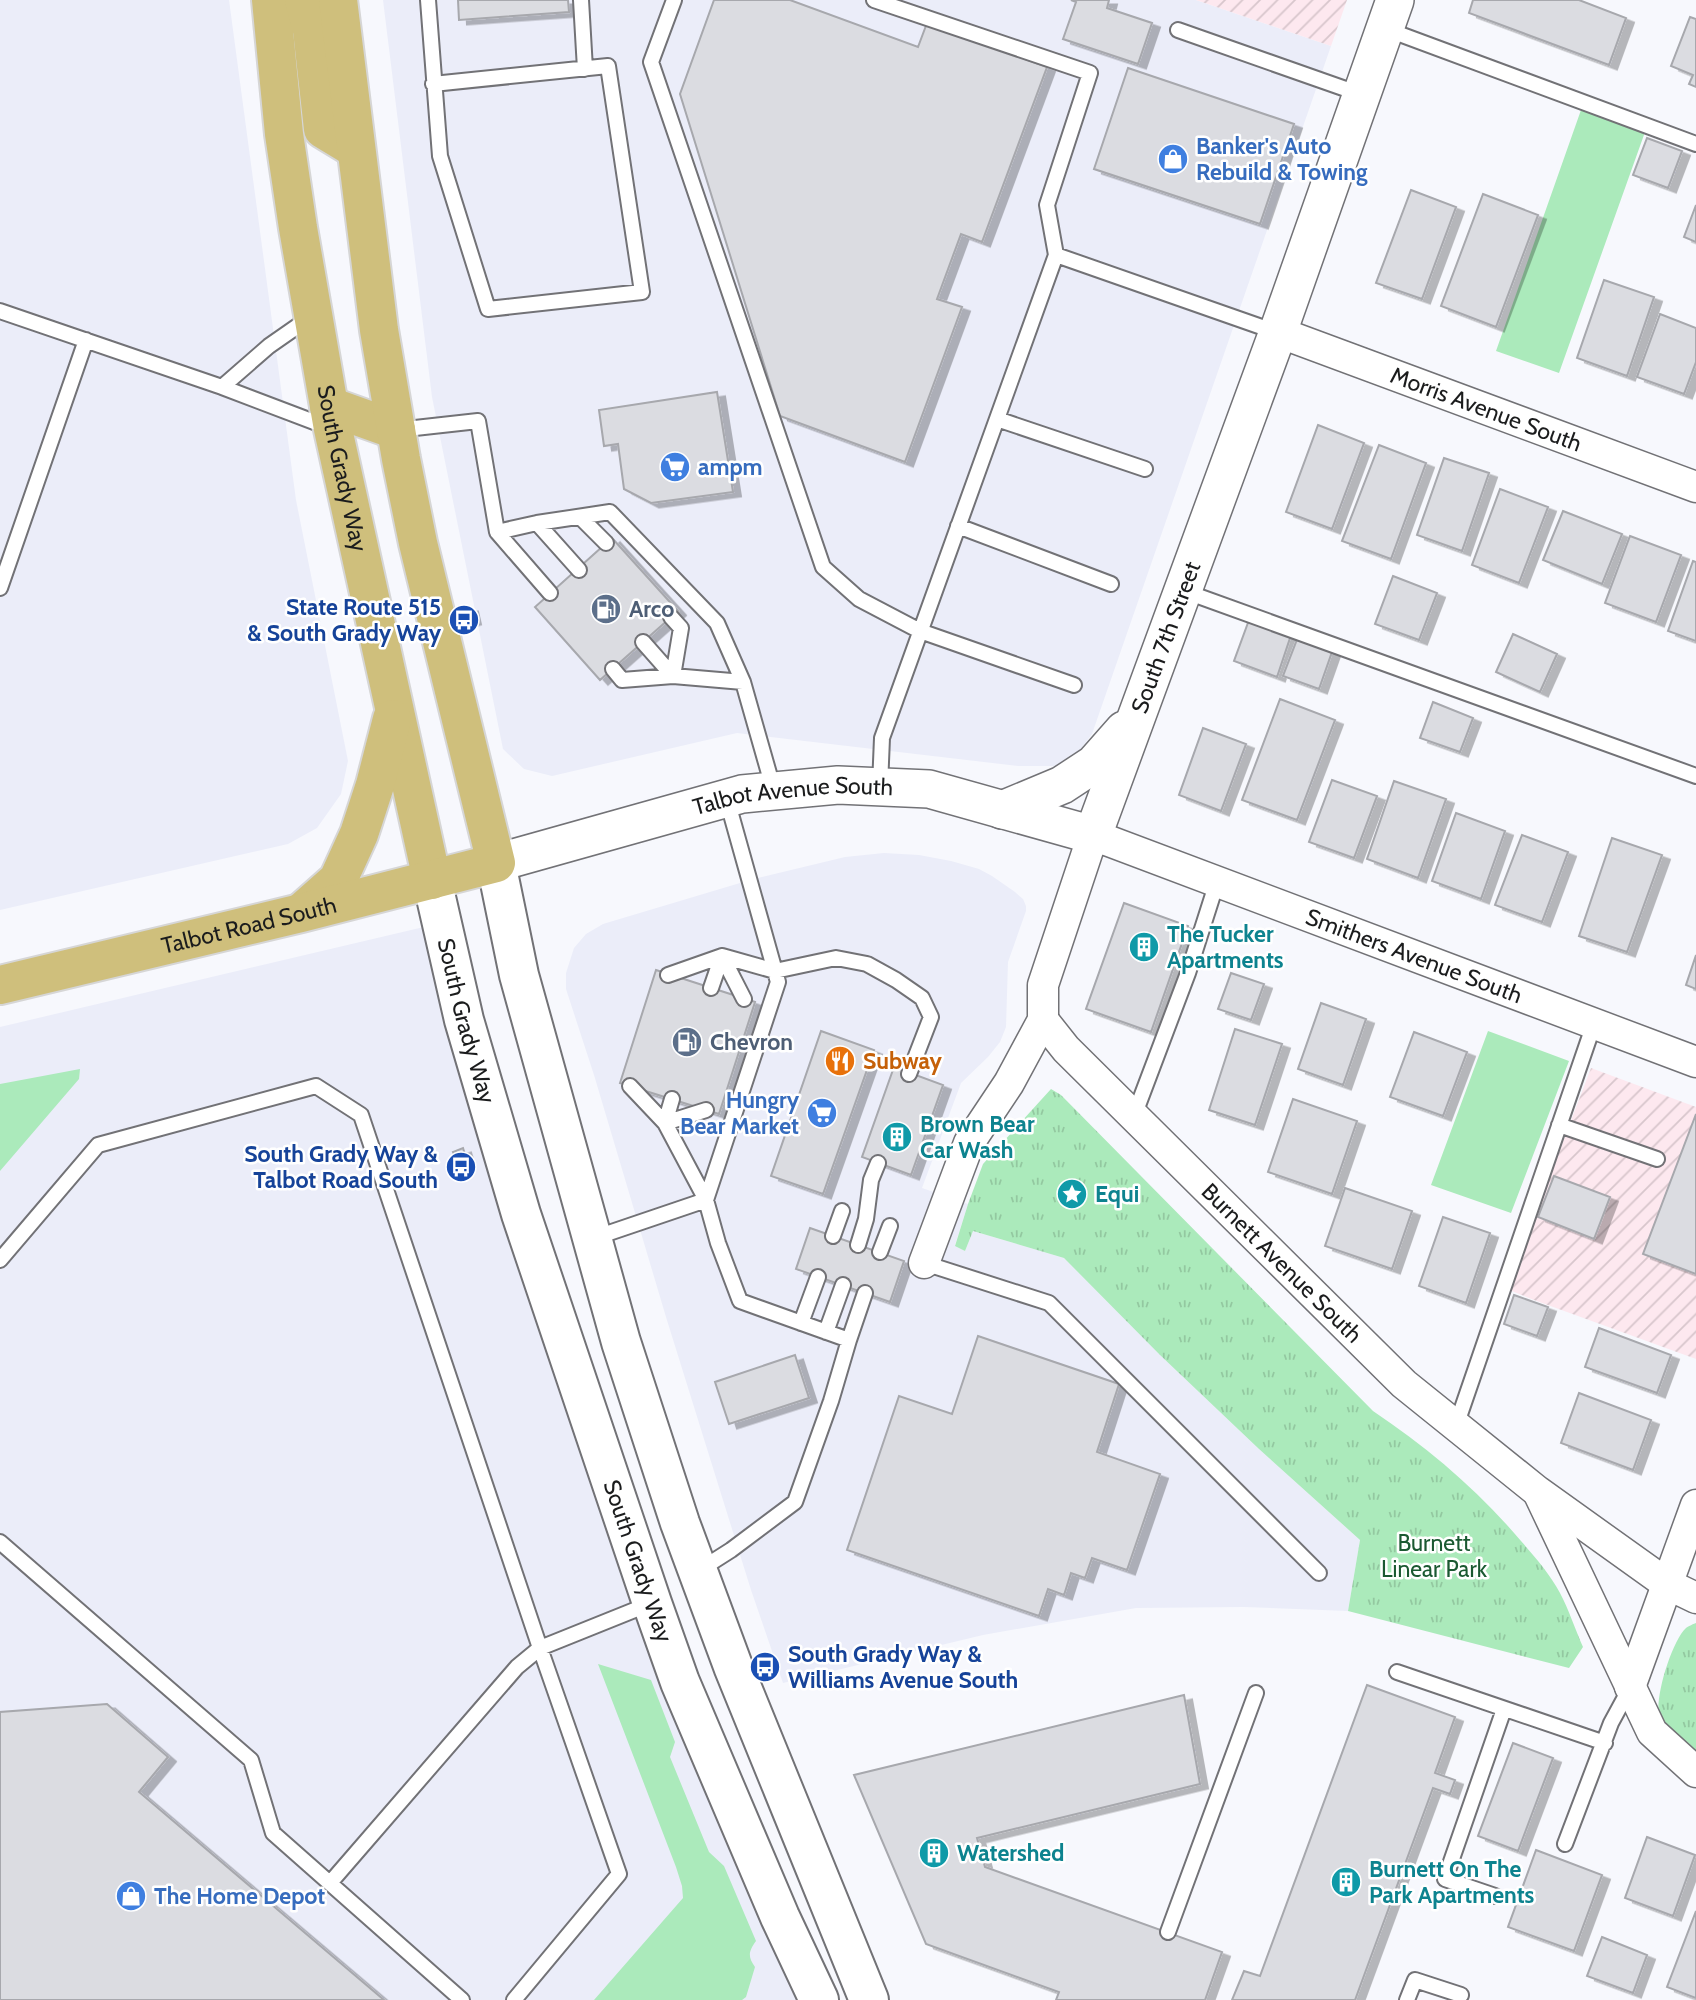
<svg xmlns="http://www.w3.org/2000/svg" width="1696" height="2000" font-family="Cabin,sans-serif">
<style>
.built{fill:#ebedf9}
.industrial{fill:url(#industrial-furrows)}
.grass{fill:#abeabb}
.park{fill:url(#park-tufts)}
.building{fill:#dbdce1;stroke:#a7a8ad;stroke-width:2;filter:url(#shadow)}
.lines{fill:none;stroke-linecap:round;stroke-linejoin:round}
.service-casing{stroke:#727276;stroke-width:18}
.minor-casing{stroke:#727276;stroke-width:33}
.tertiary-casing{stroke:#727276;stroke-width:40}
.secondary-casing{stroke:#727276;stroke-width:42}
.primary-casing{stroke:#d6d6d6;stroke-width:42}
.service{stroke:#fff;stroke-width:14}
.minor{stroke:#fff;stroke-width:30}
.tertiary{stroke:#fff;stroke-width:37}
.secondary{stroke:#fff;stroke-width:38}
.primary{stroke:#cfbf7c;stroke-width:38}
.labels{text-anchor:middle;stroke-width:5;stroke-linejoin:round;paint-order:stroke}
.shop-label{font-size:23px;font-weight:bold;fill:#366cbe;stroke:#fff;text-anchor:start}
.street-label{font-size:23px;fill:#1b1c1d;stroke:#fff}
.transit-label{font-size:23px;font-weight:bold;fill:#164399;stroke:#fff;text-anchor:end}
.service-label{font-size:23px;font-weight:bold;fill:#4e5e75;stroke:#fff;text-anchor:start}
.culture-label{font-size:23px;font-weight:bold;fill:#0d838f;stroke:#fff;text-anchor:start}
.food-label{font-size:23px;font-weight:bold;fill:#c56008;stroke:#fff;text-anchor:start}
.park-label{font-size:23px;fill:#1a5931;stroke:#fff}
</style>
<defs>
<pattern id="industrial-furrows" width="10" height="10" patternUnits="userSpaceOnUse" patternTransform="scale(1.75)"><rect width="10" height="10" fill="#fde8ef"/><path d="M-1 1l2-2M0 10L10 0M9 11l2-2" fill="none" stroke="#d8c6cc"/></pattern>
<pattern id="park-tufts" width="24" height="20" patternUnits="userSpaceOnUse" patternTransform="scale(1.75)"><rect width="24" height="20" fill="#abeabb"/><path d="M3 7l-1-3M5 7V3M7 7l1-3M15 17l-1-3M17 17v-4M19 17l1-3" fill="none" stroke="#93c8a0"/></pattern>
<filter id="shadow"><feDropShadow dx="8" dy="4.5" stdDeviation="0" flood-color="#0004"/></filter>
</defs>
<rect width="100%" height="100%" fill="#f7f8fd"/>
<path class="built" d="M 0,0 L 229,0 L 296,500 L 348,761 L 341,794 L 317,828 L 288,844 L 0,910 Z
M 383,0 L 1196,0 L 1331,46 L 1092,734 L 1074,758 L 1054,766 L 1018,766 L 737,733 L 552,776 L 524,769 L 503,749 L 432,397 Z
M 884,853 L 919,855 L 951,861 L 979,869 L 992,876 L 1015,892 L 1023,899 L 1026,906 L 1026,911 L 1008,962 L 1006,1027 L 1000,1042 L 988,1057 L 961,1083 L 922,1188 L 968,1204 L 955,1245 L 965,1251 L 973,1231 L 1064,1258 L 1160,1355 L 1259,1449 L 1360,1540 L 1348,1611 L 1244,1607 L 1136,1608 L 983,1635 L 783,1683 L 751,1590 L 666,1317 L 594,1075 L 566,989 L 566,973 L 574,948 L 586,934 L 603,924 L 750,880 L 845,857 Z
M 445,922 L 803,2000 L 0,2000 L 0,1027 Z"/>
<path class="industrial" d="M 1196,0 L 1347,0 L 1331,46 Z
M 1591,1068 L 1696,1107 L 1696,1359 L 1534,1300 L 1507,1289 Z"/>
<path class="grass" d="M 1581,110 L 1645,132 L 1559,373 L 1496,351 Z
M 1488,1031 L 1569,1061 L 1511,1213 L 1431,1185 Z
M 80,1069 L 79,1079 L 0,1171 L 0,1084 Z
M 598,1664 L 651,1680 L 675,1742 L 670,1757 L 709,1852 L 724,1866 L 756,1941 C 748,1952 748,1957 755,1967 L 746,1997 L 742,2000 L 594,2000 L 683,1898 L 682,1886 L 676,1867 Z"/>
<path class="park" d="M 1051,1089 L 1061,1095 L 1373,1411 C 1428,1448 1478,1490 1521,1541 C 1535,1557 1550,1574 1560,1593 C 1569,1610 1575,1629 1583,1647 L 1569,1668 L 1348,1611 L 1360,1540 L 1259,1449 L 1160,1355 L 1064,1258 L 973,1231 L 965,1251 L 955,1246 L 968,1204 L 983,1164 Z
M 1696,1623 L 1696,1761 C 1684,1748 1663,1733 1659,1715 C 1655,1696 1672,1641 1686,1628 C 1687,1627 1695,1623 1696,1623 Z"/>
<path class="building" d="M 458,0 L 568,0 L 569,12 L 459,20 Z
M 714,0 L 790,0 L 918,47 L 927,23 L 1047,67 L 982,242 L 961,234 L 937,299 L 962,307 L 905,462 L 780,416 L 680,94 Z
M 1071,0 L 1109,0 L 1107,8 L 1152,23 L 1138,64 L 1063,39 L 1076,2 Z
M 1473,0 L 1579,0 L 1626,18 L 1609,65 L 1469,13 Z
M 1690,17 L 1696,19 L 1696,87 L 1689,84 L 1693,75 L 1671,66 Z
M 1128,68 L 1294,124 L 1260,224 L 1094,169 Z
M 1647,138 L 1682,151 L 1668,188 L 1633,175 Z
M 1411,190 L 1456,207 L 1422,299 L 1376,283 Z
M 1483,194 L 1538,215 L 1496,327 L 1441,306 Z
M 1696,205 L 1696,242 L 1684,237 Z
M 1604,280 L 1654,297 L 1627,376 L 1577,358 Z
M 1660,314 L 1696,328 L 1696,362 L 1684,394 L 1637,377 Z
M 717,392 L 733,492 L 651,503 L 624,489 L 618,444 L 604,446 L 599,410 Z
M 1318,425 L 1364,443 L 1332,529 L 1286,512 Z
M 1379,445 L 1426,463 L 1391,559 L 1342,541 Z
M 1444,458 L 1489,473 L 1462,551 L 1417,535 Z
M 1500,489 L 1548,507 L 1519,583 L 1472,565 Z
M 1563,511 L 1622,534 L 1602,584 L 1543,560 Z
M 1630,536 L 1681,555 L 1656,622 L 1605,603 Z
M 612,538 L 678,611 L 600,680 L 535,607 Z
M 1693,561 L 1696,562 L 1696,641 L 1668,631 Z
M 1393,576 L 1437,593 L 1419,640 L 1375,624 Z
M 470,607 L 473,620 L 465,622 L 462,608 Z
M 1249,620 L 1291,635 L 1277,677 L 1234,661 Z
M 1513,634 L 1557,654 L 1540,692 L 1496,672 Z
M 1298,637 L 1333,649 L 1319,689 L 1283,676 Z
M 1280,699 L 1335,720 L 1297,820 L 1242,800 Z
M 1433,702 L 1473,718 L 1460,752 L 1420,738 Z
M 1203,728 L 1246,744 L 1221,811 L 1179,795 Z
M 1332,780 L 1377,796 L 1354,858 L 1309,842 Z
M 1394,781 L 1446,799 L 1418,878 L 1367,859 Z
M 1456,813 L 1505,831 L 1481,899 L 1432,881 Z
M 1522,835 L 1568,852 L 1542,922 L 1495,905 Z
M 1612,838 L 1662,855 L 1627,952 L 1579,936 Z
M 1124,903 L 1188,926 L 1151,1032 L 1086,1009 Z
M 1696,955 L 1696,989 L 1686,985 Z
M 656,970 L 755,1002 L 719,1114 L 620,1083 Z
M 1231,973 L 1264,984 L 1251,1020 L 1218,1009 Z
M 1321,1003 L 1366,1019 L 1343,1085 L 1298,1069 Z
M 1235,1029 L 1282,1044 L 1255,1125 L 1209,1110 Z
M 821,1031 L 874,1050 L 823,1194 L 771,1176 Z
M 1414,1032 L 1467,1052 L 1443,1116 L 1390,1097 Z
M 894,1067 L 943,1085 L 911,1175 L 862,1157 Z
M 1293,1099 L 1357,1121 L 1332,1194 L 1268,1172 Z
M 1696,1114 L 1696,1274 L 1643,1254 Z
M 463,1148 L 467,1161 L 458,1164 L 453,1152 Z
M 1554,1176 L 1610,1197 L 1594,1239 L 1538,1217 Z
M 1345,1188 L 1412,1211 L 1392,1269 L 1325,1246 Z
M 1443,1217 L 1490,1233 L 1466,1303 L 1419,1286 Z
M 810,1228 L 904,1261 L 890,1302 L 796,1269 Z
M 1514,1295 L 1548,1307 L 1537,1336 L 1504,1324 Z
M 1599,1328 L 1671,1355 L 1657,1393 L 1585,1367 Z
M 978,1336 L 1119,1384 L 1097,1452 L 1160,1474 L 1127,1570 L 1092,1558 L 1085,1578 L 1071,1573 L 1064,1595 L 1048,1589 L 1039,1616 L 847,1550 L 899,1396 L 952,1414 Z
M 795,1355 L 809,1398 L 729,1424 L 715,1382 Z
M 1579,1393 L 1651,1420 L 1633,1470 L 1561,1443 Z
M 1367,1685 L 1455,1717 L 1435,1773 L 1455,1780 L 1450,1794 L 1433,1788 L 1355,2000 L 1232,2000 L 1244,1971 L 1260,1976 Z
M 1184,1695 L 1200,1784 L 977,1838 L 985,1867 L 1222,1952 L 1205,2000 L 1056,2000 L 1059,1992 L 926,1944 L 854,1775 Z
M 107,1704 L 168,1757 L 139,1792 L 384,2000 L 0,2000 L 0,1712 Z
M 1513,1743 L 1553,1758 L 1518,1851 L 1478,1836 Z
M 1647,1837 L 1695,1855 L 1673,1916 L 1625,1898 Z
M 1536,1850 L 1602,1875 L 1574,1951 L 1508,1927 Z
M 1696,1911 L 1696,1998 L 1667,1987 Z
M 1602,1937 L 1647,1955 L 1633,1993 L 1587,1976 Z"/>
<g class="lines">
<g class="service-casing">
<path id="service" d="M 428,0 L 440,156 L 488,309 L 642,292 L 608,66 L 433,84
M 581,0 L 585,69
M 674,0 L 651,62 L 823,567 L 859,599 L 920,631 L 1074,685
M 874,0 L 1090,73 L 1047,205 L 1056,255
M 1386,29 L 1696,144
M 1178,30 L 1360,94
M 0,311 L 222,387
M 308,315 L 302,323 L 269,346 L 222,387 L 330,428
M 997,419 L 1145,469
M 397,430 L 478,421 L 497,532 L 537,523 L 610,512 L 717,623 L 743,682 L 774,791
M 580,517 L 606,543
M 537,523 L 579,570
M 958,526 L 1111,584
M 497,532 L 550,593
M 0,588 L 86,340
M 1184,591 L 1696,776
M 643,642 L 673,676 L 743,682
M 613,669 L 622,680 L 673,676 L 681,628 L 671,617
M 880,786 L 882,738 L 1056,255 L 1276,332
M 668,975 L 722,956 L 744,999
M 711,988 L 722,956 L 775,971 L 836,958 L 867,964 L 896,980 L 922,998 L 931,1017 L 909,1074
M 630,1086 L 665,1123 L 706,1200
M 1134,1116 L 1188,973 L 1217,882
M 665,1123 L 706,1110
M 665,1123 L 672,1099
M 1559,1125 L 1657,1159
M 706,1200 L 778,982 L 727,800
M 833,1236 L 842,1211
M 594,1238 L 706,1200 L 718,1243 L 740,1301 L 849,1340 L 831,1401 L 795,1502 L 731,1550 L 698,1571
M 858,1245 L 866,1219 L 871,1180 L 878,1163
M 880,1252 L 890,1226
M 0,1260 L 98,1145 L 316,1086 L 361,1115 L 540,1648 L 619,1874 L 514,2000
M 924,1263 L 1049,1303 L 1319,1573
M 801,1323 L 818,1277
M 826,1332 L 843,1285
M 849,1340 L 865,1293
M 1456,1426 L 1594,1024
M 0,1542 L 251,1760 L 273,1833 L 462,2000
M 1397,1672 L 1605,1743
M 1565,1844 L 1611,1723 L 1630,1688
M 330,1883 L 517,1667 L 540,1648 L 652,1603
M 1495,1896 L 1445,1879 L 1504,1709
M 1168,1932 L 1256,1693
M 1407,2000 L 1415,1980 L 1461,1995"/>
</g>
<g class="minor-casing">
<g id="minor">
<path id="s1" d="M 1278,332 L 1696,487"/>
<path id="s2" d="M 1043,1020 L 1066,1049 L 1404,1384 L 1537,1491 L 1667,1584 L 1696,1598"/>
<path id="s3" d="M 924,1263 L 969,1143 L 1009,1083 L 1043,1020 L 1043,985 L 1093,835 L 1696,1062"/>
<path d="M 1539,1494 L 1652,1732 L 1696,1772"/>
<path d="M 1630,1687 L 1696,1505"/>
</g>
</g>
<g class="tertiary-casing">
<g id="tertiary">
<path d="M 1002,810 L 1062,785 L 1094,764 L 1124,730"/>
<path id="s4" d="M 496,863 L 742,794 L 838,785 L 929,789 L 1093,835 L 1278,332 L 1395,0"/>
</g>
</g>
<g class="secondary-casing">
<g id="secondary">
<path d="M 496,863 L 519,975 L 621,1342 L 680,1523 L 733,1666 L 869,2000"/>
<path id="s5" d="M 432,880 L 464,1020 L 521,1214 L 652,1603 L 680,1682 L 780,1917 L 819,2000"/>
</g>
</g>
<g class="primary-casing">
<g id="primary">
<path id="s6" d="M 271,0 L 284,134 L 298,228 L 333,429 L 432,880"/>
<path d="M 304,0 L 312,30 L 323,129 L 356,149"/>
<path d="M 329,406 L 396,430"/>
<path d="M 303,911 L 338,880 L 359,834 L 375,785 L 392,719"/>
<path id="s7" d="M 0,985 L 301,913 L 496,863 L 418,543 L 401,459 L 379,330 L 338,0"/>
</g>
</g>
<use href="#service" class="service"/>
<use href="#minor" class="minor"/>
<use href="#tertiary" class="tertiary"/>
<use href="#secondary" class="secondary"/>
<use href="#primary" class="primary"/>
</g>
<defs>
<g id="shop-disc" transform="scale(1.575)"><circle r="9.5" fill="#3f7fe0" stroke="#fff"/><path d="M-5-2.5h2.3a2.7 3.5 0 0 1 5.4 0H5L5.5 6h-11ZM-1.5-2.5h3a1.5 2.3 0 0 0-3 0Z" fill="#fff"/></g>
<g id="supermarket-disc" transform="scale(1.575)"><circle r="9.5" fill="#3f7fe0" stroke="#fff"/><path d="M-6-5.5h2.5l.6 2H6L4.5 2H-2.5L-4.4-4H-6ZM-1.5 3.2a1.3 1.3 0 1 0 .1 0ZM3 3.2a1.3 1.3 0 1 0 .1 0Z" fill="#fff"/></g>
<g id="fuel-disc" transform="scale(1.575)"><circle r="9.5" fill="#5c6f8a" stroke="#fff"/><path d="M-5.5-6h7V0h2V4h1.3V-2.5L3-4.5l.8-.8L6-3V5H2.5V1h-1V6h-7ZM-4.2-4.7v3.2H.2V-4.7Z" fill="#fff"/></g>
<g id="bus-disc" transform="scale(1.575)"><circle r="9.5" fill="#1a4fb4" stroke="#fff"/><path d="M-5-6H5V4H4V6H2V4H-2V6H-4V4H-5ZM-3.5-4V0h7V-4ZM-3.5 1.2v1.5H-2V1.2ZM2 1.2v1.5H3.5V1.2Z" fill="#fff"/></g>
<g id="building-disc" transform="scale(1.575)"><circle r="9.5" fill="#0f9aa8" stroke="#fff"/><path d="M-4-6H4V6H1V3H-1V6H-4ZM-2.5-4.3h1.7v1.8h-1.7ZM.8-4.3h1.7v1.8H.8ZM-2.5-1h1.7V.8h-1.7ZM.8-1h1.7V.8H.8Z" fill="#fff"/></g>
<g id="restaurant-disc" transform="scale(1.575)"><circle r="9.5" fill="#e8710a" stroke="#fff"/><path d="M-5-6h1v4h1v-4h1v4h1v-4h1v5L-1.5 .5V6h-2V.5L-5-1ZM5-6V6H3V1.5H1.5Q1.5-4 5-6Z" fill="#fff"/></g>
<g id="sight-disc" transform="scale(1.575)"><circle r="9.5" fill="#0f9aa8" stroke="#fff"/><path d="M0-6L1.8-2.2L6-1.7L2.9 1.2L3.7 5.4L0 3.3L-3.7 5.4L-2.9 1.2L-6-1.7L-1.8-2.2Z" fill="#fff"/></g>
</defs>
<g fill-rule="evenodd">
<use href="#shop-disc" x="1173" y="159"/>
<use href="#supermarket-disc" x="675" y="467"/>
<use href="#fuel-disc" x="606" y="609"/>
<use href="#bus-disc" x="464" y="620"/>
<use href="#building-disc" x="1144" y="947"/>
<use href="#fuel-disc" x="687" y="1042"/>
<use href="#restaurant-disc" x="840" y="1061"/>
<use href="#supermarket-disc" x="822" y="1113"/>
<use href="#building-disc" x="897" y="1137"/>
<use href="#bus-disc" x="461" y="1167"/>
<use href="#sight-disc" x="1072" y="1194"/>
<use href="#bus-disc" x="765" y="1667"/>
<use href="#building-disc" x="934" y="1853"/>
<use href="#building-disc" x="1346" y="1882"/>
<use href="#shop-disc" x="131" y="1896"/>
</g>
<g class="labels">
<g class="shop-label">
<text x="1196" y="154">Banker's Auto<tspan x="1196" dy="26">Rebuild &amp; Towing</tspan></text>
<text x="698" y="475">ampm</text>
<text x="799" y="1108" text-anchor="end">Hungry<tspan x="799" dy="26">Bear Market</tspan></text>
<text x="154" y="1904">The Home Depot</text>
</g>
<g class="street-label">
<text dy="8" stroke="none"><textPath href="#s1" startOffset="222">Morris Avenue South</textPath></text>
<text dy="8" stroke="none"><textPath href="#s6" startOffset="474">South Grady Way</textPath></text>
<text dy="8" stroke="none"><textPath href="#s4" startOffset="824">South 7th Street</textPath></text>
<text dy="8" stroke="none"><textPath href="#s4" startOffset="306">Talbot Avenue South</textPath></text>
<text dy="8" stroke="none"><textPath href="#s7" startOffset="256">Talbot Road South</textPath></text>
<text dy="8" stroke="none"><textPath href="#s3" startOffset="808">Smithers Avenue South</textPath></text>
<text dy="8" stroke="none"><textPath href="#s5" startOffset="145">South Grady Way</textPath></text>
<text dy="8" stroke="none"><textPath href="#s2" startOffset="341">Burnett Avenue South</textPath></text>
<text dy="8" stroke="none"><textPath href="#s5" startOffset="712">South Grady Way</textPath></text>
</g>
<g class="transit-label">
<text x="441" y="615">State Route 515<tspan x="441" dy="26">&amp; South Grady Way</tspan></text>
<text x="438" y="1162">South Grady Way &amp;<tspan x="438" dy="26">Talbot Road South</tspan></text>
<text x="788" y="1662" text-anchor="start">South Grady Way &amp;<tspan x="788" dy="26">Williams Avenue South</tspan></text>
</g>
<g class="service-label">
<text x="629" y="617">Arco</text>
<text x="710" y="1050">Chevron</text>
</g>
<g class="culture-label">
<text x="1167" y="942">The Tucker<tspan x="1167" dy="26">Apartments</tspan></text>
<text x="920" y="1132">Brown Bear<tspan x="920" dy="26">Car Wash</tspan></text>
<text x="1095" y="1202">Equi</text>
<text x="957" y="1861">Watershed</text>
<text x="1369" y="1877">Burnett On The<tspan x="1369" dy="26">Park Apartments</tspan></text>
</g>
<g class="food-label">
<text x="863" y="1069">Subway</text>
</g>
<g class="park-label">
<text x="1434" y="1551">Burnett<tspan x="1434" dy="26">Linear Park</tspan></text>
</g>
</g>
</svg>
